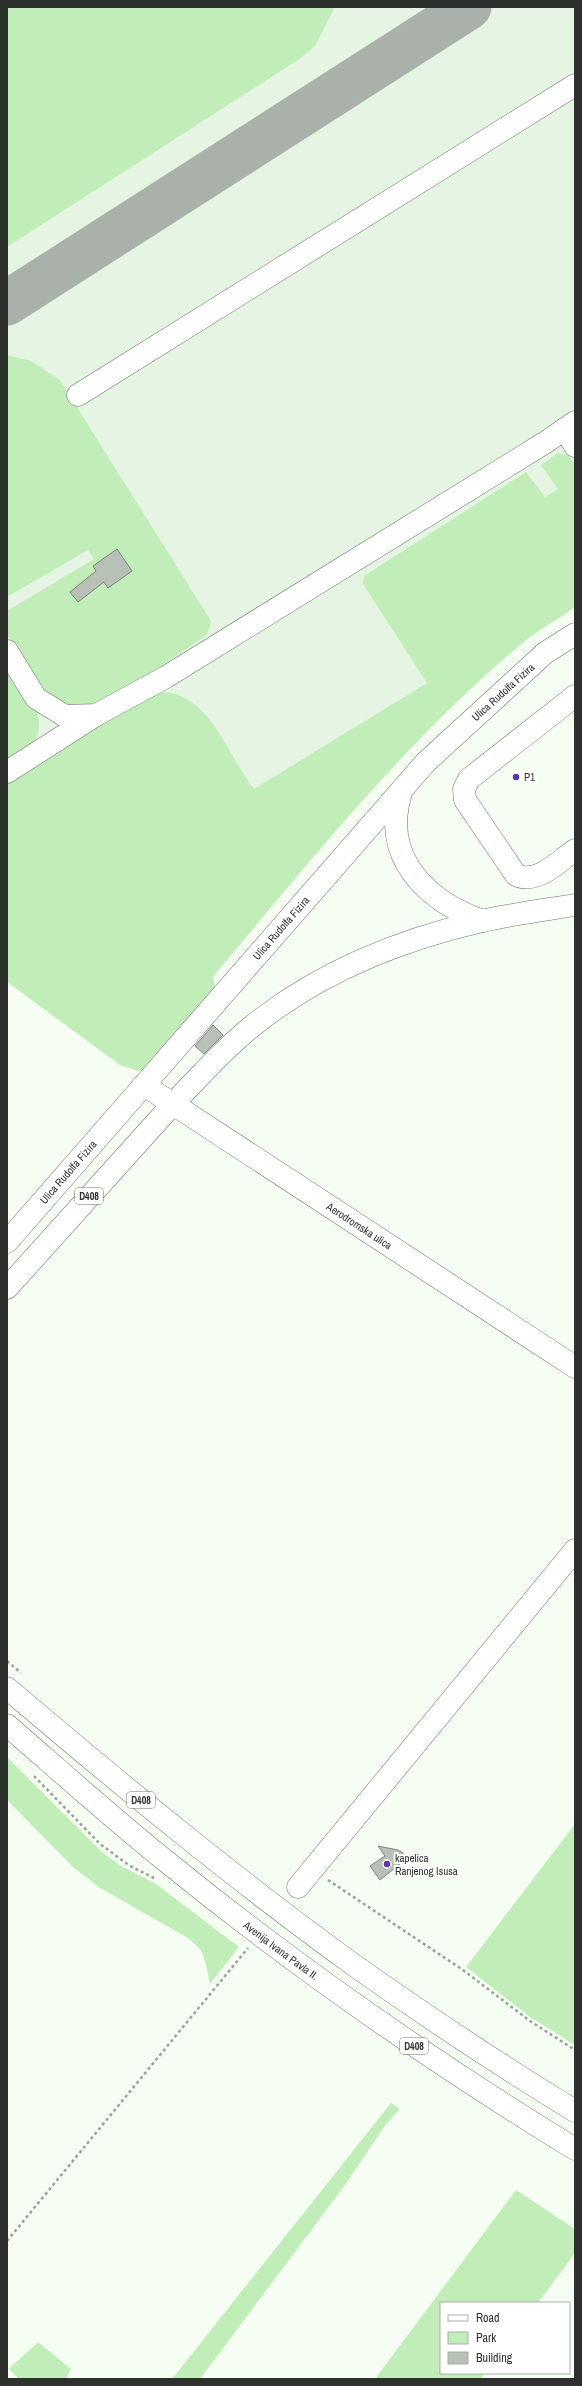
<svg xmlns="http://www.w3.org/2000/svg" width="582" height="2386" font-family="'Archivo Narrow',sans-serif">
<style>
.built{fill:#e6f4e4}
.green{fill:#c1edb9}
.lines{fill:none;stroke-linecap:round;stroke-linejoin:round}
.taxiway{stroke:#aab0aa;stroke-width:45}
.building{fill:#b9c0b7;stroke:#7d847c}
.minor-casing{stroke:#6a7169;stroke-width:23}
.major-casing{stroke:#6a7169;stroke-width:23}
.path{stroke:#9ba19a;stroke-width:2.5;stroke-dasharray:3 3;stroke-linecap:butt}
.minor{stroke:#fff;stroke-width:22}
.major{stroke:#fff;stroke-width:22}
.poi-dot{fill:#5b38b0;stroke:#fff;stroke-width:1.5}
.labels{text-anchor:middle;stroke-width:4;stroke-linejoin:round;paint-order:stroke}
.shield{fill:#fff;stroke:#6c6e6c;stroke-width:1}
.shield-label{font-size:10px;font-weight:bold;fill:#2d302d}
.street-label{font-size:11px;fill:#2d302d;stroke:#fff}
.poi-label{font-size:11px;fill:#2d302d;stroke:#fff;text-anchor:start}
</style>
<rect width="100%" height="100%" fill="#f6fef4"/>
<path class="built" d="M 7,7 L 575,7 L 575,593 L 7,968 Z"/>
<path class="green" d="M 7,7 L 335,7 L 315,46 L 298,60 L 7,247 Z
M 7,355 L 31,361 L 60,380 L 211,621 L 207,635 L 111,700 L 85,709 L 62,707 L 43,692 L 7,635 L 7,611 L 94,559 L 88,550 L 7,597 Z
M 558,453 L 568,455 L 575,465 L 575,607 C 559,619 540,629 525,641 C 407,739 311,860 213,977 L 216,991 L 147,1070 L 138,1071 L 120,1065 L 7,982 L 7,780 L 152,694 C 158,693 165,691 171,693 C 212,701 230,759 254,789 L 427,683 L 363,584 L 364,576 L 526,472 L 545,497 L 558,489 L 541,465 Z
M 7,665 L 38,714 C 43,743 29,751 7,764 Z
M 7,1757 L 101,1851 L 121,1866 L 156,1884 L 239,1947 L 210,1984 L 206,1964 L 201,1950 L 188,1938 L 100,1888 L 74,1868 L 7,1800 Z
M 575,1824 L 575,2045 L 530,2017 L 466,1967 Z
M 391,2103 L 400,2109 L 387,2123 L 345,2185 L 200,2379 L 172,2379 Z
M 516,2190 L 575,2229 L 575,2253 L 538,2303 L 441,2303 L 441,2373 L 485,2373 L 481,2379 L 375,2379 Z
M 38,2342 L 71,2369 L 66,2379 L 19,2379 L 9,2369 Z"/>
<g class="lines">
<path class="taxiway" d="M 7,303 L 469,7"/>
</g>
<path class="building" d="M 117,549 L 132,571 L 108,588 L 104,582 L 78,602 L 70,592 L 96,571 L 93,566 Z
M 213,1025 L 223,1035 L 204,1054 L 195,1046 Z
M 378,1846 L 398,1850 L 403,1853 L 405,1860 L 380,1880 L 370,1866 L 385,1856 Z"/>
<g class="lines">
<g class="minor-casing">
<g id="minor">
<path d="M 78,395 L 575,85"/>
<path d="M 565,429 L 575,446"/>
<path id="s1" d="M 575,634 L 545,653 L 426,762 L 144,1085 L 575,1367"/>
<path d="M 7,651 L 36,698 L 65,716 L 96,715 L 166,677 L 546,442 L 575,422"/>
<path d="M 575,696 L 469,779 L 464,789 L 465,800 L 516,875 C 537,885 559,861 575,850"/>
<path d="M 7,772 L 96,715"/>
<path d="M 401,793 C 381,857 426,901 483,921"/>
<path d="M 172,1105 C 197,1079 222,1051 250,1028 C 316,974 399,940 482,921 C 513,914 544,910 575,905"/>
<path d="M 298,1887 L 575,1550"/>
</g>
</g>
<g class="major-casing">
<g id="major">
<path id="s2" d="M 7,1242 L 144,1085"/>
<path d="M 7,1288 L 172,1105"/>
<path d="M 7,1688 C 121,1785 236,1880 358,1968 C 429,2018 501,2066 575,2111"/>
<path id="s3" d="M 7,1725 C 60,1771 112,1818 167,1862 C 296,1967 433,2062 575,2149"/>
</g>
</g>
<path class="path" d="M 7,1661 L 21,1673
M 34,1776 L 100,1844 L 130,1866 L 156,1879
M 328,1880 L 463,1970 L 530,2021 L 575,2050
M 7,2241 L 248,1948"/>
<use href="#minor" class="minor"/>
<use href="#major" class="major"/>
</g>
<g class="poi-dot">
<circle cx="516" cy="777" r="4"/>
<circle cx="387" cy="1864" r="4"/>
</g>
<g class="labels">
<g class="shield">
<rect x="75" y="1188" width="28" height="16" rx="3"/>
<rect x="127" y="1792" width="28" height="16" rx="3"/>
<rect x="400" y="2038" width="28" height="16" rx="3"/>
</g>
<g class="shield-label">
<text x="89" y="1200">D408</text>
<text x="141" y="1804">D408</text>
<text x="414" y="2050">D408</text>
</g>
<g class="street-label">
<text transform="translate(503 692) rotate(-42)" y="4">Ulica Rudolfa Fizira</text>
<text transform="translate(281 928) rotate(-49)" y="4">Ulica Rudolfa Fizira</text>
<text dy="4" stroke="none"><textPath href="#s2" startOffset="93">Ulica Rudolfa Fizira</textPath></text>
<text dy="4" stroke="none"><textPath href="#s1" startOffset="883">Aerodromska ulica</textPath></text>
<text dy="4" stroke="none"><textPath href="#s3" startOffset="355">Avenija Ivana Pavla II.</textPath></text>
</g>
<g class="poi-label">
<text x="524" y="781">P1</text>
<text x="395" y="1862">kapelica<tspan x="395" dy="13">Ranjenog Isusa</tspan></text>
</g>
</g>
<rect width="582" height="2386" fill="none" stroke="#2d302d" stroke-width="16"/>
<rect x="440" y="2302" width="130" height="72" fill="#ffffff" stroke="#abacab"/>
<rect x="448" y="2315" width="20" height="6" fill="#ffffff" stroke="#abacab"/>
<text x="476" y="2322" font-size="12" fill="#2d302d">Road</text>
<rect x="448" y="2332" width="20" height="12" fill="#c1edb9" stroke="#abacab"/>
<text x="476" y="2342" font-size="12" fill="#2d302d">Park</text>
<rect x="448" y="2352" width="20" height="12" fill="#b9c0b7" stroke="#abacab"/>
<text x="476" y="2362" font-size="12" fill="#2d302d">Building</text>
</svg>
